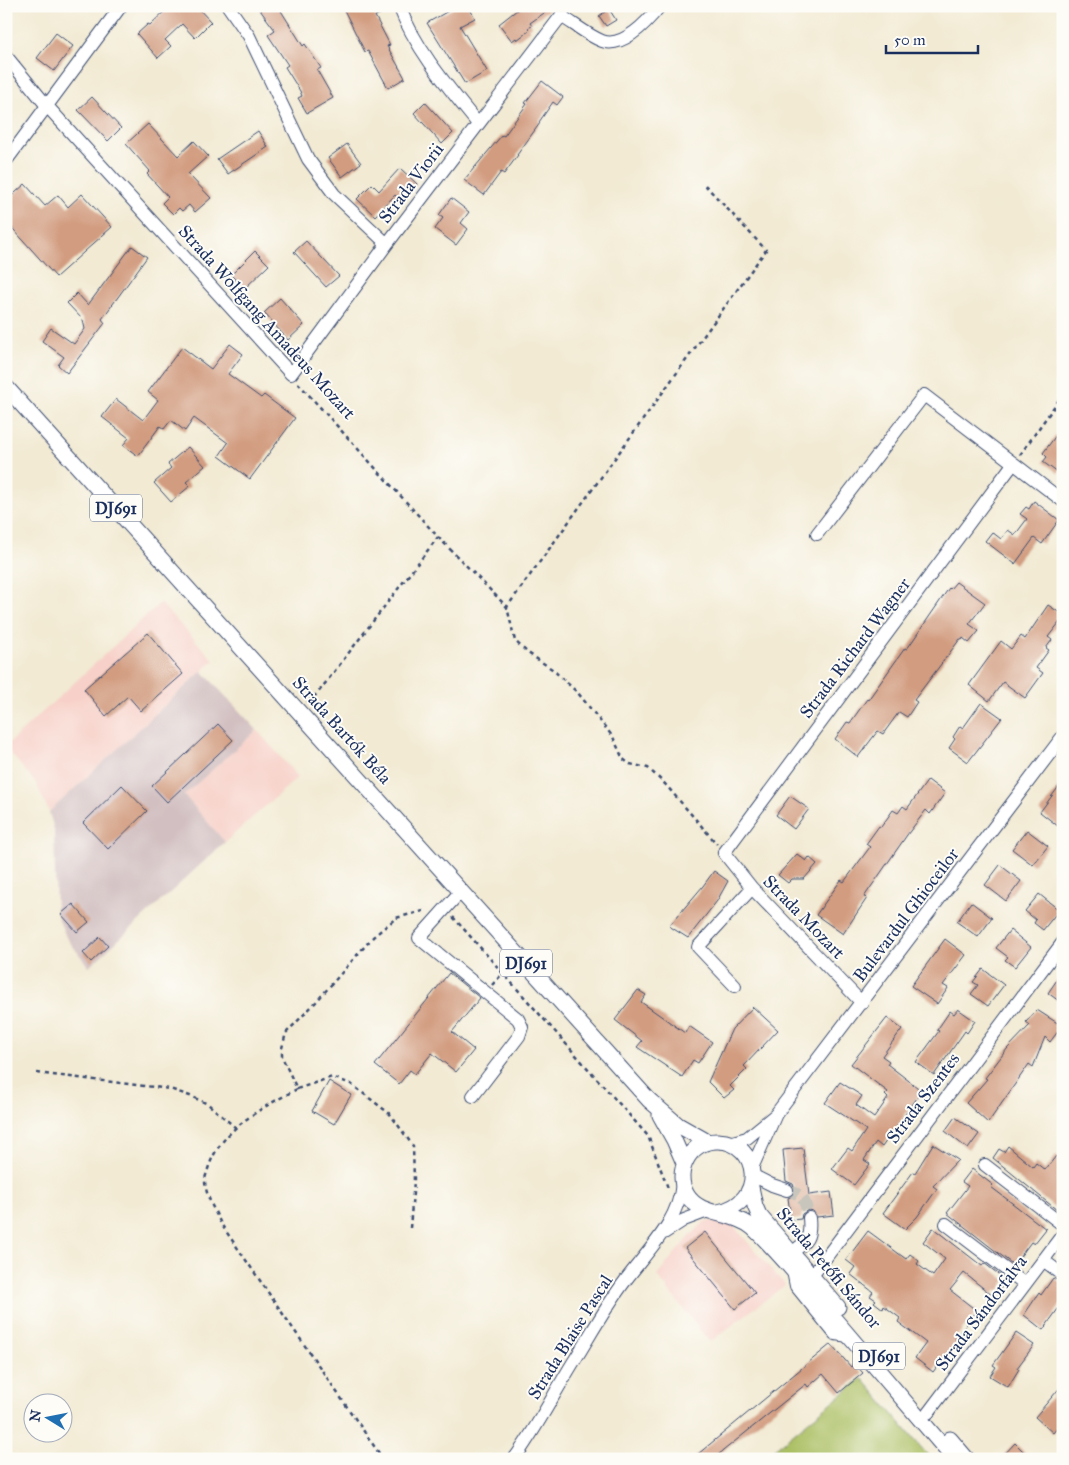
<svg xmlns="http://www.w3.org/2000/svg" width="1069" height="1465" font-family="'IM FELL Great Primer',serif">
<style>
.built{fill:#f7d1c9}
.industrial{fill:#d2bfc1}
.green{fill:#abbf63;stroke:#637760}
.building{fill:#d29c80}
.lines{fill:none;stroke-linecap:round;stroke-linejoin:round}
.minor-tunnel{stroke:#c7c5bc;stroke-width:12;stroke-dasharray:12 6;stroke-linecap:butt}
.minor-casing{stroke:#3b4b70;stroke-width:14}
.major-casing{stroke:#3b4b70;stroke-width:17}
.path{stroke:#3b4b70;stroke-width:2.5;stroke-dasharray:4 4;stroke-linecap:butt}
.minor{stroke:#fff;stroke-width:12}
.major{stroke:#fff;stroke-width:15}
.labels{text-anchor:middle;stroke-width:4;stroke-linejoin:round;paint-order:stroke}
.shield{fill:#fdfcf7;stroke:#5f6c8c;stroke-width:1}
.shield-label{font-size:16px;font-weight:bold;fill:#1b2f5e}
.street-label{font-size:18px;fill:#1b2f5e;stroke:#fdfcf7}
</style>
<rect width="100%" height="100%" fill="#fdfcf7"/>
<filter id="ink" filterUnits="userSpaceOnUse"><feTurbulence type="fractalNoise" baseFrequency=".02" numOctaves="2"/><feDisplacementMap in="SourceGraphic" scale="10" xChannelSelector="R" yChannelSelector="G"/><feConvolveMatrix kernelMatrix="1 2 1 2 8 2 1 2 1" color-interpolation-filters="sRGB"/></filter>
<filter id="wash" filterUnits="userSpaceOnUse"><feTurbulence type="fractalNoise" baseFrequency=".0096" numOctaves="4" result="noise"/><feDisplacementMap in="SourceGraphic" scale="20" xChannelSelector="R" yChannelSelector="G"/><feGaussianBlur stdDeviation="1.12" result="paint"/><feColorMatrix in="noise" values="0 0 0 0 0 0 0 0 0 0 0 0 0 0 0 0 0 1.4 0 .05"/><feComposite in="paint" operator="in"/></filter>
<g filter="url(#wash)">
<rect width="100%" height="100%" fill="#f2ead3"/>
<path class="built" d="M 160,603 L 214,660 L 49,812 L 36,783 L 6,748 L 6,746 Z
M 257,730 L 298,777 L 225,842 L 184,795 Z
M 705,1221 L 721,1221 L 731,1223 L 785,1285 L 710,1342 L 657,1276 L 681,1246 Z"/>
<path class="industrial" d="M 202,671 L 257,730 L 184,795 L 225,842 L 89,967 L 66,937 L 56,912 L 54,829 L 49,812 Z"/>
<path class="green" d="M 862,1378 L 931,1459 L 762,1459 Z"/>
<g id="blocks">
<path class="building" d="M 170,6 L 196,6 L 211,22 L 195,38 L 182,24 L 165,40 L 171,46 L 158,58 L 137,34 L 148,24 L 150,25 Z
M 257,6 L 278,6 L 303,46 L 305,44 L 321,68 L 317,70 L 333,98 L 307,113 L 298,98 L 302,96 L 300,91 L 285,67 L 288,65 L 268,35 L 275,30 Z
M 342,6 L 391,6 L 391,9 L 375,16 L 390,45 L 387,46 L 405,78 L 388,88 L 368,51 L 365,52 Z
M 457,6 L 468,6 L 475,18 L 460,26 L 487,71 L 465,84 L 427,23 Z
M 522,6 L 554,6 L 530,23 L 532,26 L 528,28 L 530,30 L 517,40 L 516,38 L 512,41 L 499,24 Z
M 609,9 L 616,20 L 606,26 L 599,16 Z
M 56,33 L 73,46 L 54,71 L 37,58 Z
M 542,81 L 563,97 L 557,105 L 553,102 L 539,122 L 540,123 L 517,155 L 518,155 L 504,174 L 501,172 L 484,195 L 464,180 L 502,135 L 504,136 L 527,104 L 525,103 Z
M 92,97 L 121,128 L 108,141 L 78,110 Z
M 425,102 L 453,133 L 442,144 L 414,113 Z
M 148,124 L 178,156 L 194,141 L 208,156 L 188,174 L 211,198 L 195,212 L 189,205 L 182,211 L 179,208 L 173,214 L 162,203 L 168,197 L 147,174 L 150,171 L 126,144 Z
M 258,131 L 268,147 L 228,174 L 217,159 Z
M 347,144 L 361,163 L 342,177 L 328,158 Z
M 400,168 L 417,184 L 402,201 L 395,195 L 375,216 L 357,199 L 372,184 L 379,191 Z
M 25,184 L 45,206 L 58,195 L 68,207 L 82,194 L 112,227 L 56,277 L 6,221 L 6,201 Z
M 451,198 L 469,212 L 461,223 L 468,229 L 456,245 L 435,229 L 443,218 L 439,215 Z
M 306,241 L 339,276 L 326,287 L 294,252 Z
M 132,246 L 147,257 L 102,319 L 105,323 L 67,373 L 58,365 L 64,357 L 42,341 L 51,328 L 74,344 L 85,329 L 83,320 L 67,303 L 77,293 L 88,305 Z
M 255,251 L 269,265 L 244,289 L 231,275 Z
M 280,298 L 304,325 L 288,340 L 264,313 Z
M 230,344 L 243,354 L 228,374 L 261,398 L 264,395 L 295,418 L 250,479 L 219,456 L 228,443 L 194,418 L 185,431 L 171,420 L 164,429 L 160,426 L 138,456 L 123,445 L 129,438 L 102,417 L 116,399 L 143,420 L 158,400 L 148,392 L 182,347 L 211,369 Z
M 1063,426 L 1063,466 L 1058,473 L 1043,462 L 1047,457 L 1043,453 Z
M 188,447 L 205,466 L 186,482 L 190,486 L 171,502 L 154,483 L 171,468 L 168,464 Z
M 1034,501 L 1059,520 L 1042,544 L 1034,538 L 1015,564 L 985,541 L 992,532 L 1001,539 L 1008,530 L 1015,535 L 1027,519 L 1020,514 L 1026,507 L 1029,509 Z
M 956,582 L 985,603 L 969,624 L 979,631 L 969,643 L 963,638 L 962,640 L 960,639 L 914,700 L 917,702 L 907,717 L 899,712 L 883,734 L 878,731 L 877,732 L 858,757 L 835,739 L 847,722 L 850,723 L 867,699 L 868,700 L 905,648 L 907,649 L 949,588 L 950,589 Z
M 1048,605 L 1063,615 L 1063,618 L 1048,637 L 1052,640 L 1046,648 L 1049,650 L 1036,668 L 1043,673 L 1025,698 L 1003,682 L 989,701 L 969,685 L 1001,641 L 1011,649 L 1021,636 L 1025,639 Z
M 148,633 L 183,674 L 141,711 L 128,696 L 106,716 L 84,689 Z
M 981,703 L 1002,718 L 968,762 L 949,748 L 955,739 L 953,737 L 960,726 L 963,728 Z
M 218,724 L 233,740 L 167,802 L 152,786 Z
M 928,780 L 945,793 L 930,814 L 926,810 L 907,835 L 864,897 L 867,898 L 843,934 L 816,915 L 841,880 L 844,882 L 870,847 L 866,844 L 879,826 L 881,827 L 893,810 L 898,813 L 903,806 L 907,809 Z
M 1063,781 L 1063,830 L 1040,812 Z
M 122,785 L 147,811 L 108,849 L 83,823 Z
M 790,796 L 809,809 L 794,829 L 776,815 Z
M 1027,830 L 1048,846 L 1033,865 L 1012,849 Z
M 797,854 L 806,861 L 809,857 L 817,864 L 804,879 L 792,879 L 788,883 L 778,875 Z
M 1000,865 L 1021,881 L 1006,901 L 985,885 Z
M 714,871 L 728,881 L 717,901 L 688,938 L 669,926 L 703,886 Z
M 1039,894 L 1059,910 L 1043,930 L 1034,923 L 1036,920 L 1025,911 Z
M 971,902 L 992,918 L 978,937 L 957,922 Z
M 73,904 L 89,922 L 77,932 L 61,914 Z
M 1010,930 L 1031,947 L 1015,967 L 1005,960 L 1008,957 L 996,948 Z
M 100,937 L 108,946 L 91,962 L 83,953 Z
M 945,939 L 966,955 L 943,985 L 948,988 L 937,1004 L 911,986 Z
M 983,969 L 1004,985 L 988,1006 L 971,994 L 978,985 L 973,982 Z
M 1063,971 L 1063,1004 L 1048,993 Z
M 449,973 L 480,998 L 452,1032 L 474,1050 L 456,1072 L 432,1053 L 415,1074 L 410,1070 L 399,1084 L 375,1065 Z
M 638,990 L 646,995 L 641,1002 L 685,1033 L 689,1026 L 712,1042 L 698,1063 L 693,1060 L 682,1077 L 637,1047 L 642,1041 L 615,1020 Z
M 753,1007 L 778,1030 L 744,1066 L 747,1069 L 730,1086 L 734,1090 L 724,1098 L 708,1082 L 732,1029 Z
M 958,1009 L 975,1021 L 967,1033 L 965,1031 L 934,1075 L 916,1062 L 939,1031 L 937,1030 L 950,1011 L 954,1014 Z
M 1037,1010 L 1062,1026 L 1050,1042 L 1045,1037 L 1033,1067 L 1029,1064 L 988,1123 L 966,1103 L 987,1079 L 985,1078 L 1007,1049 L 1030,1025 L 1026,1022 Z
M 887,1018 L 902,1029 L 882,1056 L 889,1061 L 887,1064 L 922,1091 L 882,1147 L 876,1142 L 864,1160 L 870,1164 L 854,1185 L 832,1169 L 848,1148 L 852,1151 L 866,1130 L 825,1103 L 840,1082 L 862,1096 L 856,1105 L 874,1118 L 888,1098 L 885,1095 L 888,1092 L 851,1064 Z
M 329,1081 L 351,1095 L 334,1124 L 312,1111 Z
M 955,1117 L 979,1134 L 968,1149 L 945,1131 Z
M 933,1144 L 958,1160 L 933,1186 L 937,1189 L 917,1217 L 905,1229 L 883,1213 L 913,1172 L 915,1173 Z
M 1008,1146 L 1033,1167 L 1036,1163 L 1045,1170 L 1056,1156 L 1063,1161 L 1063,1215 L 993,1158 L 999,1149 L 1004,1152 Z
M 803,1148 L 809,1195 L 831,1192 L 834,1215 L 817,1217 L 813,1211 L 808,1210 L 802,1214 L 801,1219 L 791,1220 L 788,1198 L 793,1196 L 795,1189 L 793,1184 L 786,1181 L 783,1150 Z
M 972,1169 L 993,1185 L 991,1187 L 1046,1229 L 1034,1244 L 1031,1242 L 1019,1258 L 1021,1260 L 1016,1267 L 947,1213 L 968,1186 L 962,1182 Z
M 933,1228 L 982,1266 L 984,1263 L 1006,1280 L 999,1291 L 997,1289 L 992,1295 L 964,1273 L 950,1290 L 977,1311 L 955,1339 L 957,1341 L 933,1372 L 915,1358 L 926,1343 L 898,1322 L 900,1318 L 884,1306 L 883,1309 L 874,1302 L 876,1300 L 870,1296 L 873,1292 L 850,1274 L 855,1267 L 846,1260 L 868,1231 L 906,1259 L 910,1254 L 919,1261 L 917,1264 L 933,1276 L 945,1259 L 923,1242 Z
M 705,1232 L 755,1293 L 735,1309 L 685,1248 Z
M 1053,1278 L 1063,1283 L 1063,1302 L 1043,1330 L 1024,1315 L 1039,1293 L 1041,1295 Z
M 1016,1333 L 1034,1345 L 1017,1368 L 1019,1369 L 1008,1387 L 990,1376 L 996,1367 L 993,1365 Z
M 831,1344 L 851,1367 L 855,1364 L 863,1373 L 839,1393 L 823,1374 L 808,1387 L 806,1384 L 713,1459 L 692,1459 Z
M 1063,1384 L 1063,1421 L 1053,1433 L 1035,1417 Z
M 1015,1443 L 1031,1459 L 1000,1459 Z"/>
</g>
</g>
<g filter="url(#ink)">
<use href="#blocks" fill-opacity="0" stroke="#3b4b70" stroke-width="1"/>
<g class="lines">
<path class="minor-tunnel" d="M 787,1190 C 805,1195 805,1202 809,1218"/>
<g class="minor-casing">
<path id="minor" d="M 228,6 L 249,36 L 308,159 L 334,194 L 387,244
M 399,6 C 416,50 449,88 478,124
M 561,16 C 573,23 589,36 602,41 C 623,49 648,21 660,6
M 6,56 L 47,106 L 291,374 L 387,244 L 561,16 L 565,6
M 6,161 L 121,6
M 817,534 L 924,395 L 1063,501
M 461,891 L 419,938 L 518,1019 L 522,1027 L 519,1036 L 473,1096
M 735,986 L 698,947 L 752,888
M 862,1003 L 752,888 L 724,853 L 1013,464
M 729,1143 L 747,1138 L 774,1116
M 985,1165 L 1063,1225
M 752,1168 L 776,1114 L 1063,736
M 752,1175 L 772,1185 L 787,1190
M 946,1224 L 1025,1284
M 664,1233 L 684,1220 L 708,1211
M 791,1253 C 807,1242 811,1238 809,1218
M 1043,1260 L 1063,1275
M 793,1271 L 796,1286 L 835,1334 L 849,1336
M 812,1276 L 1063,942
M 928,1413 L 1063,1234
M 514,1459 C 538,1427 555,1391 576,1358 C 592,1332 607,1305 625,1281 C 647,1251 679,1222 682,1183"/>
</g>
<g class="major-casing">
<path id="major" d="M 6,387 L 649,1100 L 678,1125 L 708,1142
M 660,1115 L 674,1140 L 684,1163
M 751,1187 L 755,1206 L 759,1215 L 838,1307
M 718,1212 C 767,1203 760,1142 718,1141 C 690,1140 673,1172 687,1195 C 700,1217 734,1211 753,1228 C 781,1254 806,1286 831,1315 C 872,1363 913,1411 954,1459
M 950,1439 L 967,1459"/>
</g>
<path class="path" d="M 705,185 L 766,250 L 507,607 L 515,641 L 528,653 L 552,669 L 578,693 L 613,737 L 623,759 L 630,764 L 648,768 L 665,784 L 717,844
M 298,383 L 438,537 L 507,607
M 1020,455 L 1063,394
M 307,702 L 317,694 L 438,537
M 453,917 L 648,1136 L 668,1188
M 492,985 L 503,973
M 37,1073 L 170,1089 L 190,1096 L 208,1104 L 236,1128
M 297,1089 C 262,1108 221,1128 208,1169 C 207,1173 205,1177 205,1180 C 205,1195 215,1211 221,1224 L 383,1459
M 410,1228 L 414,1181 L 413,1146 L 390,1114 L 351,1084 L 332,1077 L 297,1089 L 282,1057 L 282,1048 L 286,1033 L 316,1002 L 373,937 L 396,918 L 427,910"/>
<use href="#minor" class="minor"/>
<use href="#major" class="major"/>
</g>
</g>
<g class="labels">
<g class="shield">
<rect x="90" y="494.5" width="52" height="27" rx="4"/>
<rect x="500" y="949.5" width="52" height="27" rx="4"/>
<rect x="853" y="1342.5" width="52" height="27" rx="4"/>
</g>
<g class="shield-label">
<text x="116" y="514">DJ691</text>
<text x="526" y="969">DJ691</text>
<text x="879" y="1362">DJ691</text>
</g>
<g class="street-label">
<text transform="translate(411 183) rotate(-53)" y="6">Strada Viorii</text>
<text transform="translate(267 322) rotate(48)" y="6">Strada Wolfgang Amadeus Mozart</text>
<text transform="translate(855 648) rotate(-53)" y="6">Strada Richard Wagner</text>
<text transform="translate(342 730) rotate(48)" y="6">Strada Bartók Béla</text>
<text transform="translate(906 915) rotate(-53)" y="6">Bulevardul Ghioceilor</text>
<text transform="translate(804 917) rotate(46)" y="6">Strada Mozart</text>
<text transform="translate(923 1098) rotate(-53)" y="6">Strada Szentes</text>
<text transform="translate(829 1268) rotate(50)" y="6">Strada Petőfi Sándor</text>
<text transform="translate(981 1313) rotate(-53)" y="6">Strada Sándorfalva</text>
<text transform="translate(570 1337) rotate(-58)" y="6">Strada Blaise Pascal</text>
</g>
</g>
<rect width="1069" height="1465" fill="none" stroke="#fdfcf7" stroke-width="25"/>
<g transform="translate(48 1418) rotate(280)"><circle r="24" fill="#fdfcf7" stroke="#a3aaba"/>
<path d="M0-4L9 19L0 12L-9 19Z" fill="#1f6fb2"/>
<text y="-8" font-size="14" font-weight="bold" text-anchor="middle" fill="#1b2f5e">N</text>
</g>
<path d="M886 45v8h92v-8" fill="none" stroke="#1b2f5e" stroke-width="2.5"/>
<text x="894" y="45" font-size="15" fill="#1b2f5e" stroke="#fdfcf7" stroke-width="4" paint-order="stroke">50 m</text>
</svg>
